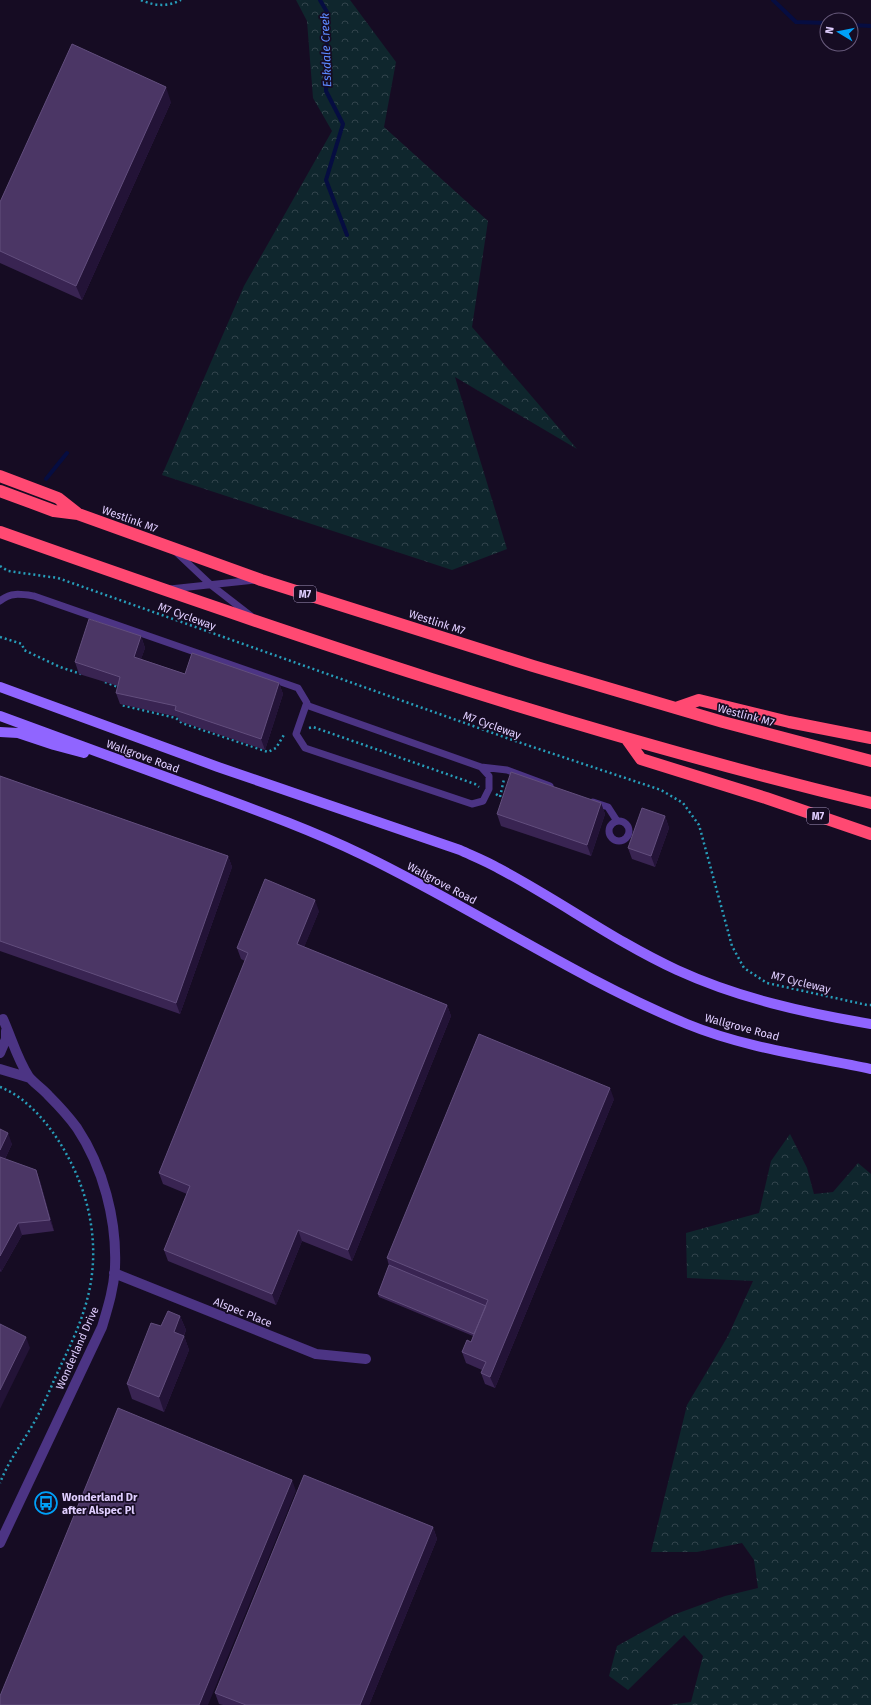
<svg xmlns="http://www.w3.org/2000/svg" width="871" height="1705" font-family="'Fira Sans',sans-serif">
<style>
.forest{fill:url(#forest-crowns)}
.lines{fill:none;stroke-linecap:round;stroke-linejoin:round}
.stream{stroke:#060d41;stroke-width:4}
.path{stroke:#279eba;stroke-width:2.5;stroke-dasharray:2 3;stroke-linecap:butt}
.lane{stroke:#4c3484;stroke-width:7}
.street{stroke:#4c3484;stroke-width:10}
.secondary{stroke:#9065ff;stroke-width:10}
.highway{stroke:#ff4972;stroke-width:12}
.wall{fill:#392452}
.shaded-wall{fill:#231337}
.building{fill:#4b3665;stroke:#624e7d}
.labels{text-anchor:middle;stroke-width:3.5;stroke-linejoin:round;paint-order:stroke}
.shield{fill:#160c23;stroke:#a394bd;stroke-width:1}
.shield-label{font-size:10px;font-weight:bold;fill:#e0ceff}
.street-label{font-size:11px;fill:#e0ceff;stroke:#160c23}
.poi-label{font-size:11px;font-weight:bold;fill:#e0ceff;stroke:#160c23;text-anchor:start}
.water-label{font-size:12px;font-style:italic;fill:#5c8aff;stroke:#160c23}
</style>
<defs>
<pattern id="forest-crowns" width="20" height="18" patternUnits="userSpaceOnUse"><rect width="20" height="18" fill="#0f262d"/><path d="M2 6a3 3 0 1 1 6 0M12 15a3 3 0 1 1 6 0" fill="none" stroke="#32444c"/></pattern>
</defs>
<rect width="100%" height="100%" fill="#160c23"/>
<path class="forest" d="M 296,0 L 350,0 L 396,62 L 384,127 L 488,221 L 472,327 L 577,449 L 455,377 L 507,549 L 452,570 L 162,475 L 244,286 L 332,131 L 313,98 L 307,21 Z
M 790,1134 L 807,1168 L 814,1194 L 833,1192 L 858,1163 L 871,1174 L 871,1705 L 668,1705 L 691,1702 L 703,1656 L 684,1635 L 628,1690 L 609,1676 L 617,1646 L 673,1615 L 725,1596 L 758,1588 L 754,1560 L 742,1543 L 697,1552 L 651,1552 L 687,1405 L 728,1336 L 753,1281 L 687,1278 L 686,1233 L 759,1213 L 771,1161 Z"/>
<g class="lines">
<path class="stream" d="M 320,0 L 327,12 L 326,91 L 343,124 L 326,180 L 347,235
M 773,0 L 796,22 L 827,23
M 851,25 L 871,26
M 46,479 L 67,453"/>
<path class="path" d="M 141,0 C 154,6 168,7 181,0
M 0,566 L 8,571 L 58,578 L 518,742 L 661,790 L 683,803 L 699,825 L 732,946 L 744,968 L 767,983 L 867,1005 L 871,1005
M 0,637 L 22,644 L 24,650 L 60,667 L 81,674
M 105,682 L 121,688
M 122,702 L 121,705 L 176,718 L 182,723 L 268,752 L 276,748 L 285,733
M 309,728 L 313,727 L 475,784 L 479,787
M 496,794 L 500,797 L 504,779
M 0,1087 C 29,1098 54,1130 68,1157 C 92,1201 100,1252 87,1300 C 81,1323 71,1344 61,1365 C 53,1382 46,1400 37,1417 C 25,1440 9,1459 0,1483"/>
<path class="lane" d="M 176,552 L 211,585 L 251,616
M 170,589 L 255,580
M 0,601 C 10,592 21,594 34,596 L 298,688 L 307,703 L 306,705 L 296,734 L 305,748 L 472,804 L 483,801 L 489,789 L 489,776 L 481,767 L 306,705
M 481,767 L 507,770 L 550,786
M 593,802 L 608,807 L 617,821
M609 831a10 10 0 1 1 20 0a10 10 0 1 1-20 0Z"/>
<path class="street" d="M 0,1053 L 6,1039 L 6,1031
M 0,1069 L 30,1078
M 114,1273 L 316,1354 L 366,1359
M 0,1543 L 102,1327 C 108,1307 114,1288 115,1267 C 117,1220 103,1167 77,1128 C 69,1117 59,1106 49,1096 C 43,1089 35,1084 29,1077 C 17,1059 12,1039 3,1019"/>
<path class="secondary" d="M 0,687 L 218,767 L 460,850 C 473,856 486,861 498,868 C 559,900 614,941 677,970 C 738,998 805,1013 871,1024
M 0,716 C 65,740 131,764 196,788 C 253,809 309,829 363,855 C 473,908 574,977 687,1024 C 745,1048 810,1056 871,1069
M 0,732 L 18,733 L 54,745 L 84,753"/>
<path class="highway" d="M 0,476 L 58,498 L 77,513
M 0,491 L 54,511 L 78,514 L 261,580 L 533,666 L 723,722 L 871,761
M 0,532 C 287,634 575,732 871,803
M 676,708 L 699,700 L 789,722 L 871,738
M 626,738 L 641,759 L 766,798 L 871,834"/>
</g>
<path class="wall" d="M 171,102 L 82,300 L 0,263 L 0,202 Z
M 141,636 L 145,648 L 141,659 L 185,674 L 279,683 L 283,694 L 265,750 L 179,721 L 178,717 L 120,704 L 116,693 L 118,686 L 79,674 L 75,662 Z
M 0,776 L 228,856 L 232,867 L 180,1014 L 0,951 Z
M 601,803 L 605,814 L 591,856 L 501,826 L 497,814 Z
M 665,816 L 669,828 L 655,867 L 632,859 L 628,848 Z
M 319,911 L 304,947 L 447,1005 L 451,1016 L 352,1261 L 302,1241 L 276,1305 L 168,1261 L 164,1250 L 187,1194 L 163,1184 L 159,1173 L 245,961 L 241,959 L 237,948 Z
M 614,1099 L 495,1388 L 485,1384 L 481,1373 L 482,1370 L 466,1363 L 462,1352 L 471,1342 L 473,1336 L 379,1297 L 378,1294 L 389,1266 L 387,1258 Z
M 0,1129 L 12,1144 L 5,1159 L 36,1170 L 40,1181 L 54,1231 L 22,1235 L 1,1272 L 0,1271 Z
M 180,1316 L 186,1330 L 184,1336 L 189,1350 L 164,1412 L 132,1399 L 127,1384 L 161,1326 Z
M 433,1527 L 437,1539 L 369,1705 L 223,1705 L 219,1704 L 215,1693 Z"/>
<path class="shaded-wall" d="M 166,87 L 171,102 L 82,300 L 76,286 Z
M 141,636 L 145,648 L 138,668 L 134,657 Z
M 279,683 L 283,694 L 265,750 L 261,739 Z
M 601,803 L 605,814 L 591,856 L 587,845 Z
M 665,816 L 669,828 L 655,867 L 651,856 Z
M 228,856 L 232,867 L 180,1014 L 176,1003 Z
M 315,900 L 319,911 L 301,955 L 297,944 Z
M 447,1005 L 451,1016 L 352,1261 L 348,1250 Z
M 610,1088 L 614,1099 L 495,1388 L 490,1377 Z
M 8,1133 L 12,1144 L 1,1167 L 0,1164 L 0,1150 Z
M 36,1170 L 40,1181 L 54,1231 L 50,1220 Z
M 18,1223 L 22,1235 L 1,1272 L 0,1268 L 0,1256 Z
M 298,1230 L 302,1241 L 276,1305 L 272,1294 Z
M 180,1316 L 186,1330 L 179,1346 L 174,1332 Z
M 184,1336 L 189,1350 L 164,1412 L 159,1397 Z
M 26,1337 L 30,1348 L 0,1409 L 0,1390 Z
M 292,1480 L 296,1491 L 208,1705 L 199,1705 Z
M 433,1527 L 437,1539 L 369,1705 L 360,1705 Z"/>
<path class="building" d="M 72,44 L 166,87 L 76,286 L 0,251 L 0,202 Z
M 89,619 L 141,636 L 134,657 L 185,674 L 192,653 L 279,683 L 261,739 L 175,710 L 176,706 L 116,693 L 120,677 L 75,662 Z
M 511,772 L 601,803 L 587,845 L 497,814 Z
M 0,776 L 228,856 L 176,1003 L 0,941 Z
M 642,808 L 665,816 L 651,856 L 628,848 Z
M 265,879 L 315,900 L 297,944 L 447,1005 L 348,1250 L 298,1230 L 272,1294 L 164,1250 L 190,1186 L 159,1173 L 248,953 L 237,948 Z
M 479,1034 L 610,1088 L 490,1377 L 481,1373 L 486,1362 L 462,1352 L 467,1340 L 471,1342 L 488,1300 L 387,1258 Z
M 0,1129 L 8,1133 L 0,1150 Z
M 0,1157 L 36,1170 L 50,1220 L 18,1223 L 0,1256 Z
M 389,1265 L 486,1306 L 474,1334 L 378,1294 Z
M 168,1311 L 180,1316 L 174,1332 L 184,1336 L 159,1397 L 127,1384 L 151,1323 L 161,1326 Z
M 0,1324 L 26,1337 L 0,1390 Z
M 118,1408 L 292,1480 L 199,1705 L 0,1705 L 0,1696 Z
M 304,1475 L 433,1527 L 360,1705 L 246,1705 L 215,1693 Z"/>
<defs>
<g id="bus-ring" transform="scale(1.15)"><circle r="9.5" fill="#160c23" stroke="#00a1f9" stroke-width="1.5"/><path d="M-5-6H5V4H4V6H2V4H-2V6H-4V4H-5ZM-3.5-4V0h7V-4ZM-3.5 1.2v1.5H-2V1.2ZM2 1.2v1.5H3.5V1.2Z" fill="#00a1f9"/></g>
</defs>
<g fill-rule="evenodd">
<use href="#bus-ring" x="46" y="1503"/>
</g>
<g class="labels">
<g class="shield">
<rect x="294" y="586" width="22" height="16" rx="3"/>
<rect x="807" y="808" width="22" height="16" rx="3"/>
</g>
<g class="shield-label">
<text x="305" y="598">M7</text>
<text x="818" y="820">M7</text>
</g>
<g class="street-label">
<text transform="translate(130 519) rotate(20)" y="4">Westlink M7</text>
<text transform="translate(187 616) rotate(20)" y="4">M7 Cycleway</text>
<text transform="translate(437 622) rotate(18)" y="4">Westlink M7</text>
<text transform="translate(746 715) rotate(15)" y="4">Westlink M7</text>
<text transform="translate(492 725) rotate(20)" y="4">M7 Cycleway</text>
<text transform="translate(143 756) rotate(20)" y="4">Wallgrove Road</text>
<text transform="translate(442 883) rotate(28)" y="4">Wallgrove Road</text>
<text transform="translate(801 982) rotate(14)" y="4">M7 Cycleway</text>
<text transform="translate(742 1027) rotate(15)" y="4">Wallgrove Road</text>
<text transform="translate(243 1312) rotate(22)" y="4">Alspec Place</text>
<text transform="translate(77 1348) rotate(-66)" y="4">Wonderland Drive</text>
</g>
<g class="poi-label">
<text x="62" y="1501">Wonderland Dr<tspan x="62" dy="13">after Alspec Pl</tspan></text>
</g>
<g class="water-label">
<text transform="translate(326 50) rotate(-92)" y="4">Eskdale Creek</text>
</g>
</g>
<g transform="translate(839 32) rotate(280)"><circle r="19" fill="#160c23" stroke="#675a7b"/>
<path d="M0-3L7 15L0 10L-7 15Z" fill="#00a1f9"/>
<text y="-6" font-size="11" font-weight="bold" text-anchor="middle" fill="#e0ceff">N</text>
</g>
</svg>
